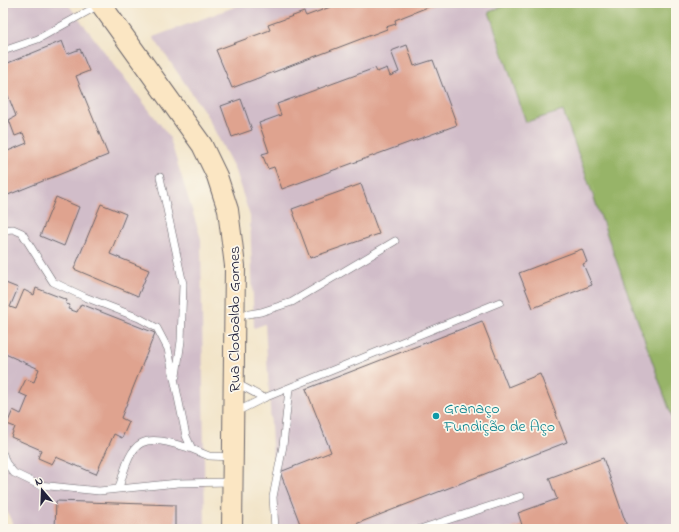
<svg xmlns="http://www.w3.org/2000/svg" width="679" height="532" font-family="'Indie Flower',sans-serif">
<style>
.industrial{fill:#d1bdc9}
.forest{fill:#97b467;stroke:#5c6b51}
.building{fill:#dfa38f}
.lines{fill:none;stroke-linecap:round;stroke-linejoin:round}
.lane-casing{stroke:#6b666c;stroke-width:8}
.secondary-casing{stroke:#6b666c;stroke-width:22}
.lane{stroke:#fff;stroke-width:7}
.secondary{stroke:#fbe6c3;stroke-width:20}
.culture-dot{fill:#0f9aa8;stroke:#fbf7ec;stroke-width:1.5}
.labels{text-anchor:middle;stroke-width:3.5;stroke-linejoin:round;paint-order:stroke}
.street-label{font-size:16px;fill:#22223b;stroke:#fbf7ec}
.culture-label{font-size:16px;fill:#0d838f;stroke:#fbf7ec;text-anchor:start}
</style>
<rect width="100%" height="100%" fill="#fbf7ec"/>
<filter id="ink" filterUnits="userSpaceOnUse"><feTurbulence type="fractalNoise" baseFrequency=".025" numOctaves="2"/><feDisplacementMap in="SourceGraphic" scale="8" xChannelSelector="R" yChannelSelector="G"/><feConvolveMatrix kernelMatrix="1 2 1 2 8 2 1 2 1" color-interpolation-filters="sRGB"/></filter>
<filter id="wash" filterUnits="userSpaceOnUse"><feTurbulence type="fractalNoise" baseFrequency=".012" numOctaves="4" result="noise"/><feDisplacementMap in="SourceGraphic" scale="16" xChannelSelector="R" yChannelSelector="G"/><feGaussianBlur stdDeviation="0.9" result="paint"/><feColorMatrix in="noise" values="0 0 0 0 0 0 0 0 0 0 0 0 0 0 0 0 0 1.4 0 .05"/><feComposite in="paint" operator="in"/></filter>
<g filter="url(#wash)">
<rect width="100%" height="100%" fill="#f2e4c8"/>
<path class="industrial" d="M 3,3 L 67,3 L 169,136 L 201,239 L 205,529 L 15,529 L 3,503 Z
M 245,3 L 512,3 L 489,13 L 526,122 L 563,111 L 676,428 L 676,529 L 277,529 L 265,324 L 254,328 L 250,216 L 234,168 L 206,114 L 153,37 Z"/>
<path class="forest" d="M 512,3 L 676,3 L 676,428 L 563,111 L 526,122 L 489,12 Z"/>
<g id="blocks">
<path class="building" d="M 341,3 L 438,3 L 395,20 L 396,24 L 386,27 L 387,29 L 232,88 L 216,50 L 270,30 L 268,25 L 304,12 L 306,16 Z
M 62,41 L 67,54 L 80,49 L 89,71 L 76,76 L 108,155 L 3,197 L 3,153 L 27,143 L 23,133 L 15,136 L 9,120 L 16,116 L 3,83 L 3,65 Z
M 407,45 L 414,66 L 433,60 L 457,125 L 282,189 L 274,167 L 268,169 L 262,154 L 269,152 L 259,123 L 281,115 L 277,104 L 375,68 L 377,72 L 387,68 L 390,76 L 399,72 L 391,51 Z
M 241,99 L 252,130 L 232,137 L 221,106 Z
M 361,184 L 379,234 L 310,258 L 292,209 Z
M 56,197 L 79,207 L 64,246 L 40,236 Z
M 101,204 L 126,214 L 110,254 L 149,270 L 138,296 L 74,269 Z
M 582,249 L 587,262 L 583,264 L 592,285 L 533,308 L 519,273 Z
M 3,282 L 18,288 L 10,307 L 16,309 L 24,290 L 34,295 L 36,288 L 67,300 L 66,304 L 70,305 L 68,309 L 77,312 L 81,304 L 155,333 L 121,418 L 129,422 L 122,438 L 114,434 L 96,474 L 56,457 L 52,464 L 38,458 L 41,450 L 11,437 L 15,427 L 7,424 L 13,410 L 21,414 L 28,397 L 19,393 L 26,379 L 34,382 L 39,369 L 3,353 L 3,340 L 5,335 L 3,332 Z
M 482,321 L 508,387 L 540,374 L 567,442 L 343,529 L 302,529 L 280,472 L 331,452 L 306,389 Z
M 603,458 L 628,529 L 511,529 L 522,525 L 518,513 L 557,499 L 549,478 Z
M 56,501 L 175,505 L 175,529 L 55,529 Z"/>
</g>
</g>
<g filter="url(#ink)">
<use href="#blocks" fill-opacity="0" stroke="#6b666c" stroke-width="1"/>
<g class="lines">
<g class="lane-casing">
<path id="lane" d="M 3,51 L 38,39 L 99,5
M 160,177 L 183,284 L 181,341 L 176,376
M 3,230 L 13,229 L 22,233 L 53,282 L 85,297 L 139,318 L 157,328 L 168,349 L 186,436 L 192,449 L 209,456 L 232,457
M 237,316 L 261,312 L 292,302 L 395,241
M 236,383 L 264,398
M 236,412 L 264,398 L 500,302
M 3,454 L 6,463 L 14,473 L 39,485 L 99,491 L 178,483 L 231,482
M 119,488 C 133,436 141,433 192,449
M 275,529 L 273,497 L 283,446 L 289,389
M 420,529 L 521,496"/>
</g>
<g class="secondary-casing">
<path id="secondary" d="M 100,3 L 202,145 L 217,176 L 228,210 L 235,266 L 232,529"/>
</g>
<use href="#lane" class="lane"/>
<use href="#secondary" class="secondary"/>
</g>
</g>
<circle class="culture-dot" cx="436" cy="416" r="4"/>
<g class="labels">
<g class="street-label">
<text transform="translate(233 319) rotate(-90)" y="6">Rua Clodoaldo Gomes</text>
</g>
<g class="culture-label">
<text x="444" y="413">Granaço<tspan x="444" dy="18">Fundição de Aço</tspan></text>
</g>
</g>
<rect width="679" height="532" fill="none" stroke="#fbf7ec" stroke-width="16"/>
<g transform="translate(42 490) rotate(341)" stroke="#fbf7ec" stroke-width="3" paint-order="stroke">
<path d="M0-3L7 15L0 10L-7 15Z" fill="#22223b"/>
<text y="-6" font-size="11" font-weight="bold" text-anchor="middle" fill="#22223b">N</text>
</g>
</svg>
